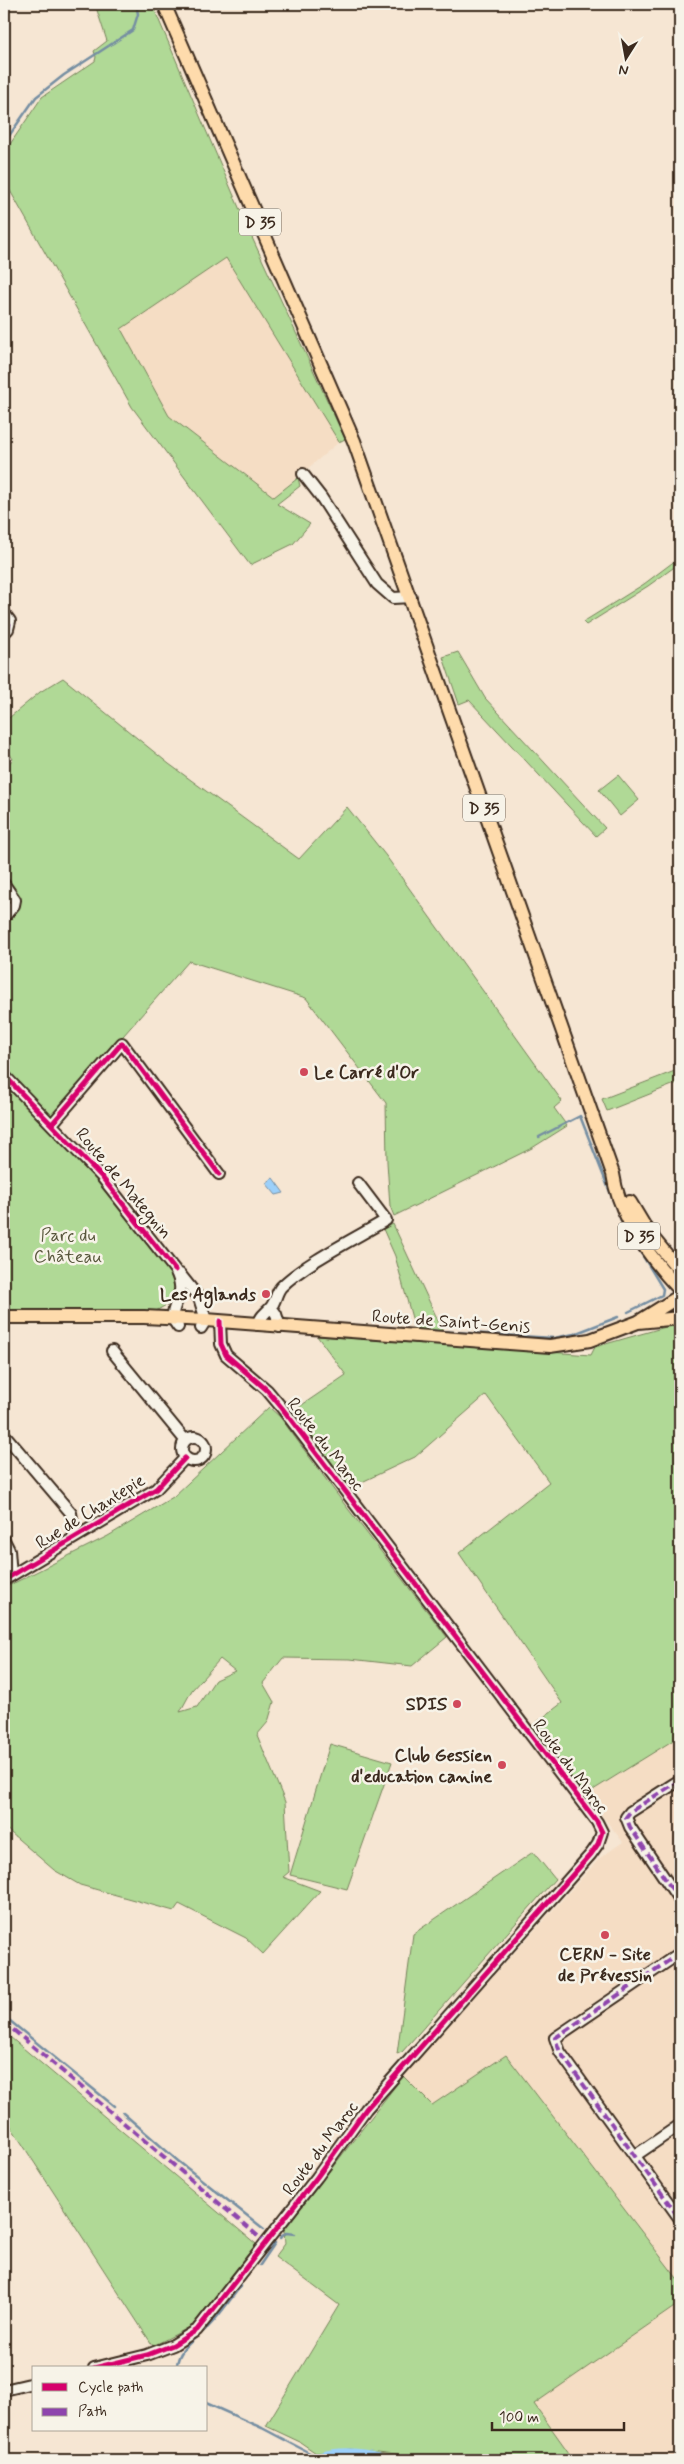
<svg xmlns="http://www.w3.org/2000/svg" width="684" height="2464" font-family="Mynerve,sans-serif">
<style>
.built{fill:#f5ddc4}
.green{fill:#b0d996;stroke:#76825a;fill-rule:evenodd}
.water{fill:#9cd0fa;stroke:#758ea2}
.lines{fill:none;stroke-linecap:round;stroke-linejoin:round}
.stream{stroke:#758ea2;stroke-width:2.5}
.river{stroke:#9cd0fa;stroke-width:16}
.minor-casing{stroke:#3b2a1e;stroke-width:14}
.major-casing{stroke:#3b2a1e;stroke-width:16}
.minor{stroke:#f7f3e8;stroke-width:10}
.major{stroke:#fedbac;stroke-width:12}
.quiet{stroke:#8e44ad;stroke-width:4;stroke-dasharray:8 4;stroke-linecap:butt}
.cycleway-casing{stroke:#f7f3e8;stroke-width:8}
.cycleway{stroke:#d6006c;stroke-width:5}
.poi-dot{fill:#d1495b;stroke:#f7f3e8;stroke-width:2}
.labels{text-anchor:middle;stroke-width:5;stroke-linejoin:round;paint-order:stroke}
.shield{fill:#f7f3e8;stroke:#73665b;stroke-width:1}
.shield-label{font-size:16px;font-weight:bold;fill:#3b2a1e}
.poi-label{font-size:18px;font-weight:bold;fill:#3b2a1e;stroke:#f7f3e8;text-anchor:end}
.street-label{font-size:18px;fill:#3b2a1e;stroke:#f7f3e8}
.park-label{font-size:18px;fill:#58563c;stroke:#f7f3e8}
</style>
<rect width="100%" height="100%" fill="#f6e6d3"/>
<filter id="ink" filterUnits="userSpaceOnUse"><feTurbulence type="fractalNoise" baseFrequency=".02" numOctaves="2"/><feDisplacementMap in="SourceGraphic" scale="10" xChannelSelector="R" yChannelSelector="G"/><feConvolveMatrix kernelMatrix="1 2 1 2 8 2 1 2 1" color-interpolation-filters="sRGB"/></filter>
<g filter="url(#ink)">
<path class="built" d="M 226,258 L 339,442 L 274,497 L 169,416 L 120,329 Z
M 680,1736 L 680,2282 L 506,2055 L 432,2105 L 403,2076 L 600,1858 L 623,1842 L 586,1795 Z
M 680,2303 L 680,2460 L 574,2460 L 533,2404 Z"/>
<path class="green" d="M 95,4 L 152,4 L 249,231 L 345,439 L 339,442 L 226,258 L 121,329 L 169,416 L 274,497 L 298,478 L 300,486 L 277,504 L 310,524 L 293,544 L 250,565 L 132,407 L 4,180 L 4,153 L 42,97 L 95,61 L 96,57 L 94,51 L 107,41 Z
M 680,557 L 680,563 L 648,586 L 586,625 L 583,622 L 644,584 Z
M 458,652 L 485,698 L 605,828 L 596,836 L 469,700 L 459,704 L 443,657 Z
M 63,678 L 169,764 L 299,859 L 347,807 L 386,856 L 562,1101 L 554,1108 L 567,1126 L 532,1148 L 394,1216 L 390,1206 L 387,1162 L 386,1103 L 306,998 L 189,961 L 51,1118 L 4,1068 L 4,924 L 18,909 L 19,896 L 4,877 L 4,769 L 13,759 L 4,745 L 4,722 L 40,692 Z
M 618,775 L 639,800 L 620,816 L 599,790 Z
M 680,1069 L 680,1082 L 607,1111 L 602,1099 Z
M 4,1083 L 110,1195 L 170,1270 L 175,1289 L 168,1304 L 154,1312 L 4,1310 Z
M 393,1224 L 443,1331 L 415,1329 L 395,1256 L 383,1229 Z
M 676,1324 L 680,1324 L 680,1736 L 585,1795 L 532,1726 L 562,1703 L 459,1553 L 549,1482 L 486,1395 L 415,1457 L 347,1489 L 293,1411 L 346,1375 L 317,1336 L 591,1355 L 595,1347 Z
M 269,1407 L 280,1417 L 342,1501 L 447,1637 L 412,1666 L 350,1659 L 283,1658 L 263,1683 L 274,1702 L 268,1722 L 257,1735 L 285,1802 L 289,1872 L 283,1877 L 320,1891 L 263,1954 L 246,1938 L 179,1904 L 174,1911 L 80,1885 L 54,1870 L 4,1827 L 4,1588 L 108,1536 L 173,1497 ZM 220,1659 L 235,1671 L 215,1680 L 197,1707 L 180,1712 L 192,1690 Z
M 330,1744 L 392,1762 L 347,1889 L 290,1875 Z
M 533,1852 L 555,1879 L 402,2052 L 397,2054 L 413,1934 Z
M 4,2032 L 256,2244 L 192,2326 L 153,2346 L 8,2122 L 4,2124 Z
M 506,2055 L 680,2282 L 680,2303 L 534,2404 L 574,2460 L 405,2460 L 405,2455 L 350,2449 L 316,2453 L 300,2442 L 266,2426 L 339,2305 L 275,2257 L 285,2244 L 284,2230 L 403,2076 L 432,2105 Z"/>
<path class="water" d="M 273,1178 L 284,1193 L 276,1195 L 266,1183 Z"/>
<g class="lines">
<path class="stream" d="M 4,143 L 36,97 L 64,75 L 133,30 L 138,14 L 136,4
M 539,1137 L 580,1116 L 621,1220 L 663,1289 L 662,1295 L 628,1312
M 419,1330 L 554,1338 L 574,1334 L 618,1317
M 4,2016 L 114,2106
M 123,2113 L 178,2161 L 264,2229
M 280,2238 L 286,2233 L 295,2234
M 260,2265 L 275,2243
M 177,2368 C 176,2349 197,2338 209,2326 C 221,2314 230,2299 241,2286
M 206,2403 L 262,2428 L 323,2460"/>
<path class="river" d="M 322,2460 C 340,2454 359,2456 377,2460"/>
<g class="minor-casing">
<path id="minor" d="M 303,474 L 321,497 L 377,584 L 393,598 L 411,597
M 4,613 L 10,621 L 8,629 L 4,633
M 4,884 L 15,900 L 14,905 L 4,917
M 4,1075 L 101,1176 L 175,1270 C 187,1294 175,1296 172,1318 L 178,1327
M 52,1124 L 122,1043 L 219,1174
M 180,1274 L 199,1298 L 206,1320 L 201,1328
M 271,1307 L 276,1314 L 280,1327
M 258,1325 C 260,1316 265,1314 271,1307 C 276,1301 276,1293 281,1287 C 305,1263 356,1238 386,1220 L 358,1183
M 112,1351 L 185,1440
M 4,1434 L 71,1513 L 75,1537
M182 1449a12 12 0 1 1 24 0a12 12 0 1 1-24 0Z
M 4,1540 L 9,1550 L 11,1576
M 4,1580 L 156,1489 L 185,1458
M 680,1780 L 630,1812 L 626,1817 L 630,1827 L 680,1901
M 680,1953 L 555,2038 L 560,2052 L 680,2219
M 636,2155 L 680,2125
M 94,2368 L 147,2355 L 173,2345 L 197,2330 L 317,2177 L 366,2109 L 591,1854 L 598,1844 L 602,1832 L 597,1822 L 282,1408 L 267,1390 L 226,1355 L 221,1344 L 220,1321
M 4,2390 L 34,2383"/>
</g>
<g class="major-casing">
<path id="major" d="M 164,4 L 354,441 L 613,1174 C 619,1218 651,1259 680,1290
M 630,1202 L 648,1232 L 680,1271
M 4,1317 L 144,1317 L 206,1320 L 550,1346 L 590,1340 L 638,1322 L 680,1318
M 638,1322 L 680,1296"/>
</g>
<use href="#minor" class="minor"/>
<use href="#major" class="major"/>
<path class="quiet" d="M 4,613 L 10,621 L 8,629 L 4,633
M 680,1780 L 630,1812 L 626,1817 L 630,1827 L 680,1901
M 680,1953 L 555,2038 L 560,2052 L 680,2219
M 4,2022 L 265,2242"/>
<g class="cycleway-casing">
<path id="cycleway" d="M 4,1075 L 101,1176 L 175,1270
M 52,1124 L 122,1043 L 219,1174
M 4,1580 L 156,1489 L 185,1458
M 94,2368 L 147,2355 L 173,2345 L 197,2330 L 317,2177 L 366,2109 L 591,1854 L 598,1844 L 602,1832 L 597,1822 L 282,1408 L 267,1390 L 226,1355 L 221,1344 L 220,1321"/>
</g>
<use href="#cycleway" class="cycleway"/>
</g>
</g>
<g class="poi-dot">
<circle cx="304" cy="1072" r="5"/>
<circle cx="266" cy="1294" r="5"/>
<circle cx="457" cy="1704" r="5"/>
<circle cx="502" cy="1765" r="5"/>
<circle cx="605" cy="1935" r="5"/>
</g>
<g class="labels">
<g class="shield">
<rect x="239" y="208.5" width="42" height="27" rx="4"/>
<rect x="463" y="794.5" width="42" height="27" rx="4"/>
<rect x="618" y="1222.5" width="42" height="27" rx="4"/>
</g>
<g class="shield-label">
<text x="260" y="228">D 35</text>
<text x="484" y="814">D 35</text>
<text x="639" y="1242">D 35</text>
</g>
<g class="poi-label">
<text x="314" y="1078" text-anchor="start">Le Carré d'Or</text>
<text x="256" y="1300">Les Aglands</text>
<text x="447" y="1710">SDIS</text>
<text x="492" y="1761">Club Gessien<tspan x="492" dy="21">d'education canine</tspan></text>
<text x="605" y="1960" text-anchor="middle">CERN - Site<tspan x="605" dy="21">de Prévessin</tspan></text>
</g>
<g class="street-label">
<text transform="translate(124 1183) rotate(50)" y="6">Route de Mategnin</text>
<text transform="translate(451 1321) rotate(4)" y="6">Route de Saint-Genis</text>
<text transform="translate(326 1444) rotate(52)" y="6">Route du Maroc</text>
<text transform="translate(90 1511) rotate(-32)" y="6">Rue de Chantepie</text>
<text transform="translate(571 1766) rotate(53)" y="6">Route du Maroc</text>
<text transform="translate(320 2148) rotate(-53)" y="6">Route du Maroc</text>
</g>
<g class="park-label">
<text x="68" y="1241">Parc du<tspan x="68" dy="21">Château</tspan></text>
</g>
</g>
<rect width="684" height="2464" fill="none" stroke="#f7f3e8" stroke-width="20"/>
<rect x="10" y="10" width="664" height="2444" fill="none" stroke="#3b2a1e" stroke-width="2" filter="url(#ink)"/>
<rect x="32" y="2366" width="175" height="65" fill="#f7f3e8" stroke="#aca397"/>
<rect x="42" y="2383" width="25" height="8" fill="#d6006c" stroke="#aca397"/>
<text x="78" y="2392" font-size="15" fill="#3b2a1e">Cycle path</text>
<rect x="42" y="2408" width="25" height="8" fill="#8e44ad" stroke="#aca397"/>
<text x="78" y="2416" font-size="15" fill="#3b2a1e">Path</text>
<g transform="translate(626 58) rotate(191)" stroke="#f7f3e8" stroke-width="4" paint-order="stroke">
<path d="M0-4L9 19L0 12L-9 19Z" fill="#3b2a1e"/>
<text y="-8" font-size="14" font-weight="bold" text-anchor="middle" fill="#3b2a1e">N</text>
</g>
<path d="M492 2422v8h132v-8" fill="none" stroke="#3b2a1e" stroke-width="2.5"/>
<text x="499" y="2422" font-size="15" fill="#3b2a1e" stroke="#f7f3e8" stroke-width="4" paint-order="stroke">100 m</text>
</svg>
